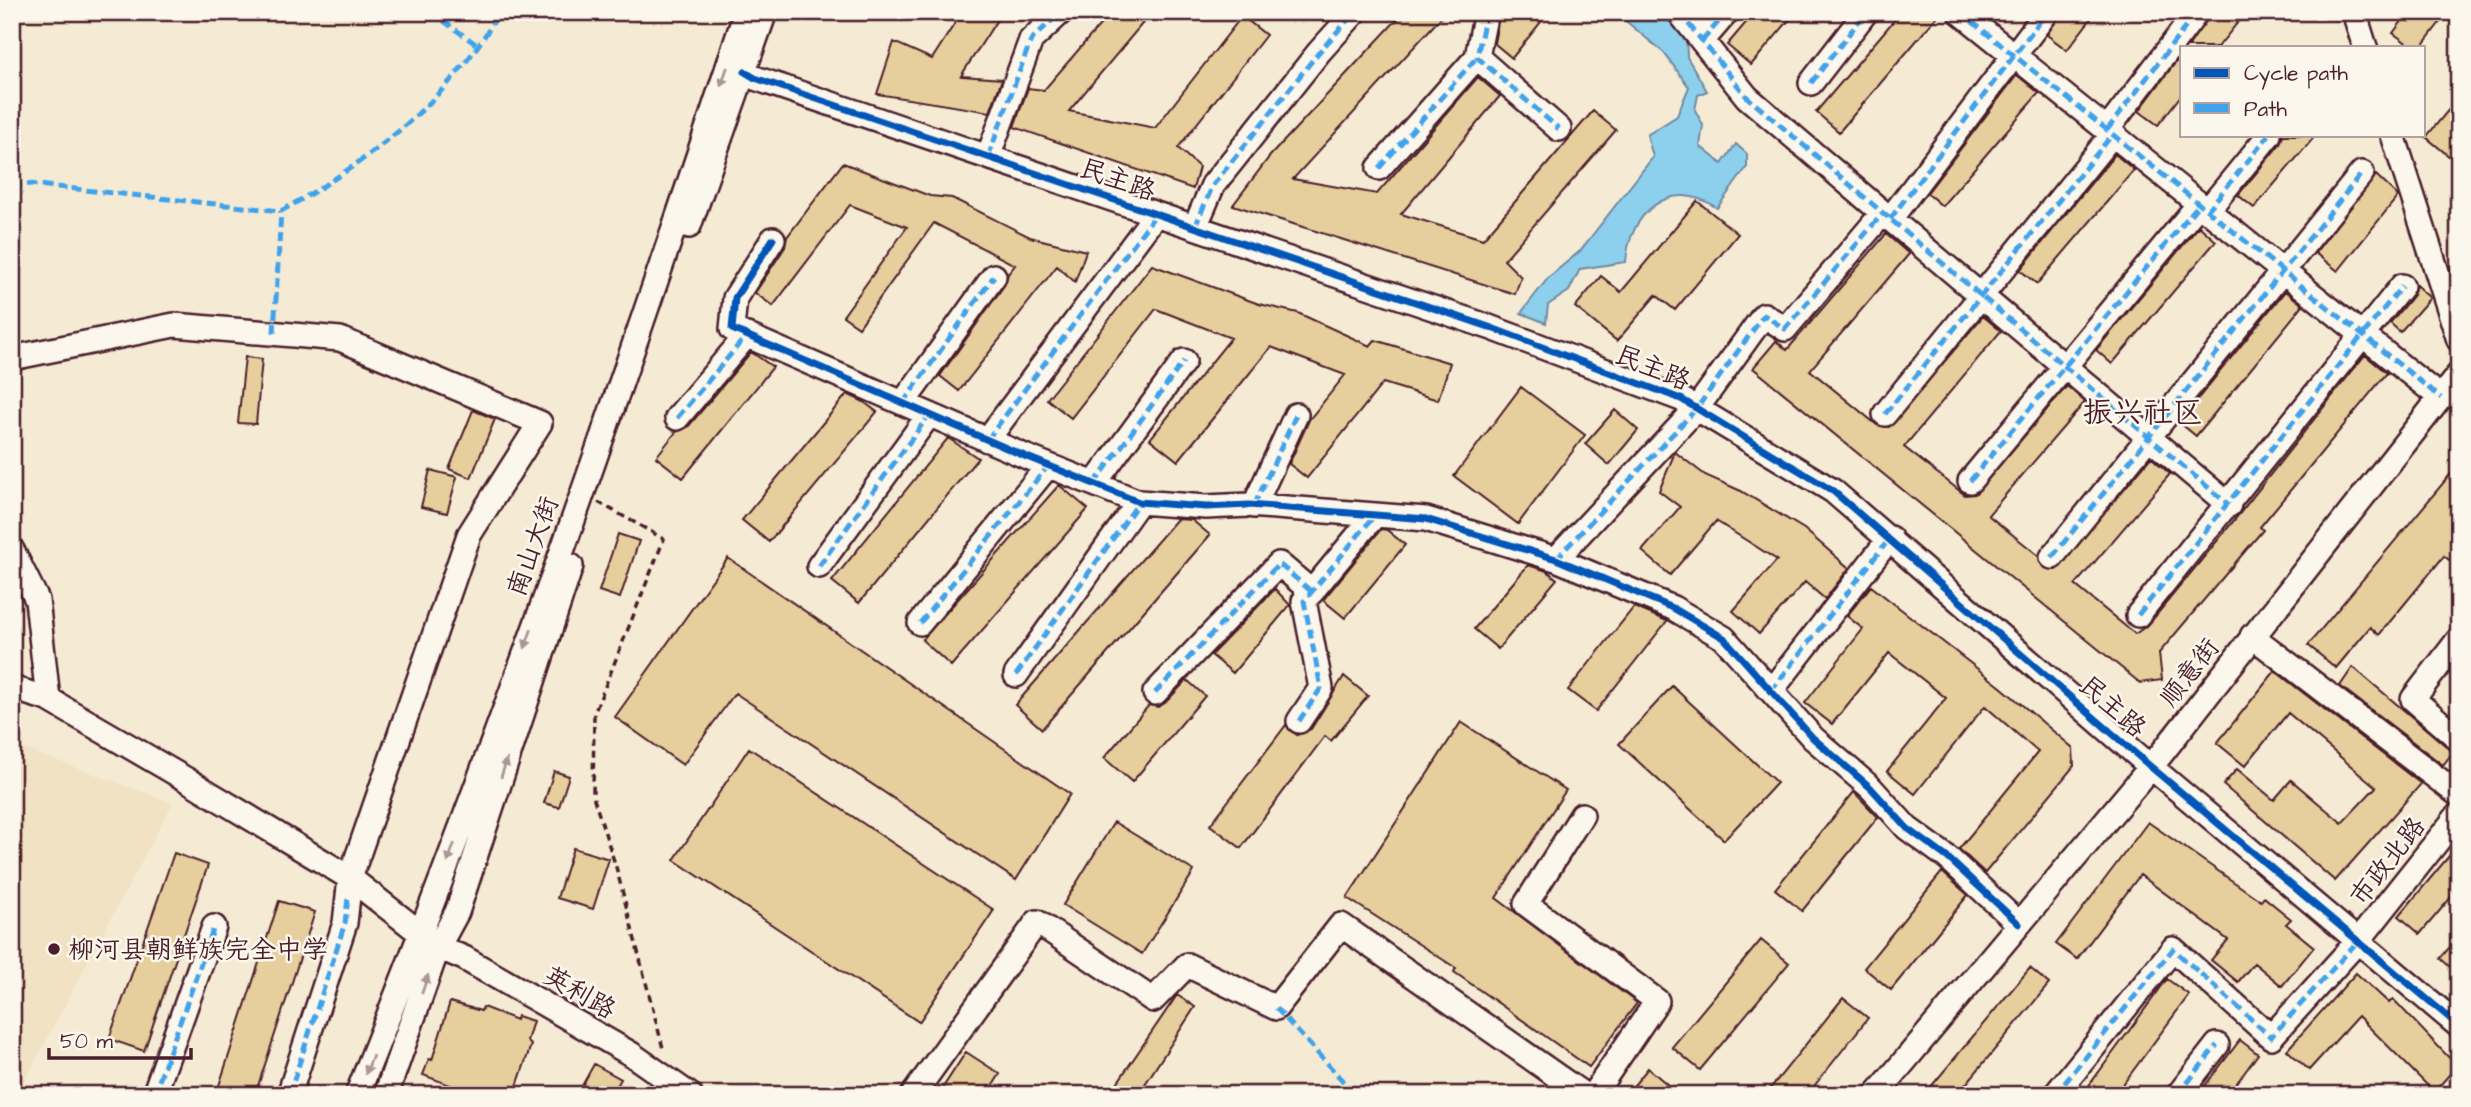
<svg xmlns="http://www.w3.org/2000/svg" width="2471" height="1107" font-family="'Architects Daughter','LXGW WenKai TC',sans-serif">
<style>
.built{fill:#f1e2c4}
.water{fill:#8cd0ee;stroke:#7289a0;stroke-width:2}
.building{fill:#e7ce9d;stroke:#4a1f2b;stroke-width:2}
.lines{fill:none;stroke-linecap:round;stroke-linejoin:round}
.minor-casing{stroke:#4a1f2b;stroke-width:28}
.path{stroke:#4a1f2b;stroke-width:3.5;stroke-dasharray:7 5;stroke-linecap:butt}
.minor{stroke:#fbf7ec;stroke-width:23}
.quiet{stroke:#40a2eb;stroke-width:5;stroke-dasharray:10 5;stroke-linecap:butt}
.cycleway-casing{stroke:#fbf7ec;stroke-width:11}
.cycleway{stroke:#0057b8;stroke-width:7}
.oneway{fill:#ab9695}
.poi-dot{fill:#4a1f2b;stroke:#fbf7ec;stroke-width:2.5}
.labels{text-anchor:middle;stroke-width:5;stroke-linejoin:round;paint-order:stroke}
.street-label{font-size:26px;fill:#4a1f2b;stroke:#fbf7ec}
.poi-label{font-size:26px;fill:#4a1f2b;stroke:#fbf7ec;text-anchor:start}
.quarter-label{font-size:30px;fill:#4a1f2b;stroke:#fbf7ec}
</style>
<rect width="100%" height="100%" fill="#f5ebd4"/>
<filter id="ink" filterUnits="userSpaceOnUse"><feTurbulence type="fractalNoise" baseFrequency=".0143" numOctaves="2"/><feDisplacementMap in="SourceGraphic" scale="14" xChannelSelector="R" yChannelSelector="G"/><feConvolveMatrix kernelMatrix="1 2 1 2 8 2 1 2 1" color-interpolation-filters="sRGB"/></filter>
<g filter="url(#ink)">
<path class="built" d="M 12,744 L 173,803 L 17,1095 L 12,1095 Z"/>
<path class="water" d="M 1615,12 L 1664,12 L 1686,31 L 1687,57 L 1707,91 L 1698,95 L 1695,110 L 1703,125 L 1700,146 L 1722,164 L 1736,144 L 1747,154 L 1747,167 L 1717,208 C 1671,176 1629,213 1626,262 L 1580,269 L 1569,291 L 1548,305 L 1546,323 L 1521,313 L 1549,277 L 1580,251 L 1653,157 L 1647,135 L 1677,116 L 1689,87 L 1664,53 Z"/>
<path class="building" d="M 962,12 L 1002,12 L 961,76 L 1002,79 L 990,112 L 877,94 L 894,42 L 932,59 Z
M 1111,12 L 1152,12 L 1069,111 L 1155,128 L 1242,16 L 1266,35 L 1178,148 L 1199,167 L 1193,189 L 1014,127 L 1028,88 L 1044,90 Z
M 1404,12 L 1446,12 L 1293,179 L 1377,194 L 1478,77 L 1500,96 L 1401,214 L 1483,239 L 1593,111 L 1616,130 L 1504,260 L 1521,277 L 1515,294 L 1233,205 L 1270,156 Z
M 1500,12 L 1549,12 L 1512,58 L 1494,43 Z
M 1755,12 L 1796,12 L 1751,65 L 1727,45 Z
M 1901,12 L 1941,12 L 1839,132 L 1816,112 Z
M 2061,12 L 2096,12 L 2067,50 L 2047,35 Z
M 2211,12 L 2246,12 L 2218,47 L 2188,47 Z
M 2409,12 L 2448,12 L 2421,47 L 2412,47 L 2393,33 Z
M 2182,54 L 2182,94 L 2158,125 L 2139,111 Z
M 2017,75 L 2039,93 L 1942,206 L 1927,193 Z
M 2459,97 L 2459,146 L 2450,157 L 2426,137 Z
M 2283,135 L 2316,135 L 2254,208 L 2238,195 L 2280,144 Z
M 2115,154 L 2134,170 L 2037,284 L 2020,270 Z
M 843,163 L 930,196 L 952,198 L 1030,237 L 1086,251 L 1075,282 L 1057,266 L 959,391 L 940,376 L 1005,284 L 1008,274 L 1015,265 L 934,223 L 859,327 L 843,316 L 907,227 L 850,205 L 773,306 L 755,293 L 785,247 L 787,237 Z
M 2376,175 L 2398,196 L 2338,271 L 2315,253 Z
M 1697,201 L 1738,234 L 1675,310 L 1656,295 L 1617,341 L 1575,307 L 1601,276 L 1621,292 Z
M 2199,226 L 2216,241 L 2112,364 L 2096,350 Z
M 1886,234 L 1909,254 L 1810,370 L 1877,425 L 1889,427 L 1983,316 L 2001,331 L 1904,447 L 1965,495 L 1975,494 L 2067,386 L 2085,402 L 1988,515 L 2038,555 L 2043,567 L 2056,570 L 2151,457 L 2170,474 L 2075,585 L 2135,634 L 2149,624 L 2240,513 L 2365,355 L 2387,373 L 2260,527 L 2263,530 L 2159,653 L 2162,680 L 2140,683 L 1753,368 L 1776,341 L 1787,350 Z
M 1152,265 L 1259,304 L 1298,313 L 1370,346 L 1375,340 L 1450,363 L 1438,400 L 1383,383 L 1307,478 L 1289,464 L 1309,420 L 1345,375 L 1271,347 L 1178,461 L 1150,439 L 1231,338 L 1156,309 L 1071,418 L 1047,399 Z
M 2416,285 L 2430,298 L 2400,332 L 2390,323 L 2413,295 Z
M 2285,291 L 2303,305 L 2196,436 L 2179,422 Z
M 751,352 L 773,367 L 683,478 L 656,457 L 676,432 L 688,427 Z
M 245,357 L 262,359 L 256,424 L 238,423 Z
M 1521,387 L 1585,435 L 1518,524 L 1454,476 Z
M 847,394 L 864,402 L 877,412 L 769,542 L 742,520 Z
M 473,410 L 495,419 L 471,478 L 449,469 Z
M 1615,410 L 1638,430 L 1609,465 L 1585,444 Z
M 948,438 L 978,458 L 859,603 L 832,581 Z
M 1675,452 L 1705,475 L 1741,491 L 1804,529 L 1849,568 L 1825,599 L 1805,582 L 1759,634 L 1733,611 L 1777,560 L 1716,521 L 1670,575 L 1642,551 L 1680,507 L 1659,491 Z
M 2459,464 L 2459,568 L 2444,556 L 2379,635 L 2370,627 L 2336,668 L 2308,645 Z
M 430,470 L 457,477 L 447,513 L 421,507 Z
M 1059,485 L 1088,509 L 951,666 L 922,640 Z
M 1177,519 L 1192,520 L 1210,535 L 1042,729 L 1015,705 Z
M 1381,529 L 1387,530 L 1405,545 L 1345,618 L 1323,600 Z
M 618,534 L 639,541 L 620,598 L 599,591 Z
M 728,558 L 1070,794 L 1016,880 L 735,693 L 683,765 L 615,717 Z
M 1528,565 L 1547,571 L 1557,579 L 1498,649 L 1474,629 Z
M 1871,586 L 2001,687 L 2073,748 L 2074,766 L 1985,873 L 1959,849 L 2038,752 L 1985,706 L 1915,794 L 1887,771 L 1946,698 L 1889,653 L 1832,724 L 1805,703 L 1863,629 L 1847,616 Z
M 1275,589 L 1290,605 L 1233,673 L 1211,655 Z
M 1634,607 L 1667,621 L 1596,711 L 1568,690 Z
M 2353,667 L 2453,752 L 2443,765 L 2340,686 Z
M 2275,671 L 2421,784 L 2335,881 L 2223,785 L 2237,769 L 2274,800 L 2291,780 L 2342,823 L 2376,787 L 2288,713 L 2245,766 L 2217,743 Z
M 1344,676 L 1368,696 L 1331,741 L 1325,736 L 1241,848 L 1210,825 L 1286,725 L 1297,735 L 1311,729 Z
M 1187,680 L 1205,696 L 1132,782 L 1104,758 L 1149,705 L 1158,707 L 1165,703 Z
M 1672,686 L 1777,783 L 1724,840 L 1619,744 Z
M 1461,722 L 1566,790 L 1496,898 L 1637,1003 L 1589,1067 L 1454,972 L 1456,968 L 1347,898 Z
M 749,748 L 994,910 L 919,1022 L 674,860 Z
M 554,771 L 569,776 L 559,807 L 544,803 Z
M 1854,792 L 1878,817 L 1802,911 L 1775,889 Z
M 1114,822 L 1194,871 L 1142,954 L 1063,905 Z
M 2148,822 L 2261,901 L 2264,897 L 2291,919 L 2286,924 L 2314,947 L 2282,986 L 2254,963 L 2238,982 L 2211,960 L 2228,940 L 2140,875 L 2077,959 L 2056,944 Z
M 2459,844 L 2459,888 L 2420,934 L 2399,916 Z
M 573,848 L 609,859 L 593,909 L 557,898 Z
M 174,853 L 208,865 L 144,1051 L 109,1039 Z
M 1942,872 L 1968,895 L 1891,990 L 1864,968 Z
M 279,901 L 315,912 L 255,1095 L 216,1095 Z
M 2459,937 L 2459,975 L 2440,958 Z
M 1761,940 L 1789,963 L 1700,1070 L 1672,1047 Z
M 2030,968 L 2049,984 L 1957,1095 L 1924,1095 Z
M 2356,973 L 2389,1003 L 2393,999 L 2457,1066 L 2434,1092 L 2358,1016 L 2309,1070 L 2287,1050 Z
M 2167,979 L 2189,995 L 2115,1095 L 2082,1095 Z
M 1177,995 L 1195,1007 L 1138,1095 L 1109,1095 Z
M 1843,998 L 1868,1018 L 1807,1095 L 1765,1095 Z
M 450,1002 L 481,1011 L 483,1007 L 516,1020 L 517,1016 L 533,1021 L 527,1041 L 531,1045 L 514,1095 L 450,1095 L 453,1086 L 423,1075 L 429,1059 L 432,1060 Z
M 2240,1040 L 2258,1054 L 2228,1095 L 2198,1095 Z
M 966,1052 L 1000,1074 L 987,1095 L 938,1095 Z
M 594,1064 L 621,1079 L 612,1095 L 577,1095 Z
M 1648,1068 L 1680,1095 L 1626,1095 Z"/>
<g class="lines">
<g class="minor-casing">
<path id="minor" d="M 1486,12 L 1477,57 L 1559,129
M 1679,12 L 1747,97 L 1883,213
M 1960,12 L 2441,398
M 2354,12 L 2365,47
M 1702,41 L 1727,12
M 745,72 L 755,78 L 1489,327 L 1681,399 L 1833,491 L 2151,767 L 2459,1026
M 1811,83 L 1866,12
M 2107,130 L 2197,12
M 2393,135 L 2459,340
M 988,157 L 1031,40 L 1061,12
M 1379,168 L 1477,57
M 2207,211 L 2269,135
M 1890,219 L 2047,12
M 689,226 L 765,12
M 1195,227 L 1213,185 L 1319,52 L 1355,12
M 773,239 L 735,298 L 732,329 L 1027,457 L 1139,502 L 1206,507 L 1249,505 L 1426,519 L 1556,559 L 1673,608 L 1724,638 L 1813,738 L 1871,788 L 1907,828 L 1948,858 L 2019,924
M 12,358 L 174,325 L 340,339 L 540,423 L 469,535 L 350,878 L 345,923 L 289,1095
M 903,403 L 994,276
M 1885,414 L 2112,135
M 677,418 L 747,335
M 987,440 L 1156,214
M 1970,481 L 2199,204
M 1094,484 L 1184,361
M 1254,506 L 1296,415
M 12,550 L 37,600 L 48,699
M 2052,557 L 2362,173
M 1556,559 L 1697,408 L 1764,315 L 1785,329 L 1883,213 L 2229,505
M 819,566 L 929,415
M 2138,615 L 2402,286
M 920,623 L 1048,466
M 2252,636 L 2459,795
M 2459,639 L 2413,699 L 2459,739
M 1016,675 L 1139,502
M 12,688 L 48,699 L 194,784 L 350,878 L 438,947 L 464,958 L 631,1054 L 690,1095
M 1771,691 L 1890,538
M 1155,693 L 1279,564 L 1312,592
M 1299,721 L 1321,688 L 1304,601 L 1375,515
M 1582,815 L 1526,904 L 1657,1001 L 1593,1095
M 154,1095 L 214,927
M 357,1095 C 500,739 626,376 746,12
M 386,1095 L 438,947 L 457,912 L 571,566
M 913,1095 L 1037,922 L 1153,1000 L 1187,965 L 1276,1008 L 1341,925 L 1584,1095
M 1876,1095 L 2151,767 L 2459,374
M 2055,1095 L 2173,949 L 2271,1037 L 2358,941 L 2459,814
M 2178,1095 L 2217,1045"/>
</g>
<path class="path" d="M 598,502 L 664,539 L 594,714 L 593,796 L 616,867 L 664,1052"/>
<use href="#minor" class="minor"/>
<path class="quiet" d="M 431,12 L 480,47
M 1486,12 L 1477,57 L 1559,129
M 1679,12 L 1747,97 L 1883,213
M 1960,12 L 2441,398
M 1702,41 L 1727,12
M 1811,83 L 1866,12
M 2107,130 L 2197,12
M 988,157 L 1031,40 L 1061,12
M 1379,168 L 1477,57
M 12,187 L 29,184 L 281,211 C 366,164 452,98 499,12
M 2207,211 L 2269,135
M 1890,219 L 2047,12
M 1195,227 L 1213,185 L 1319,52 L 1355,12
M 274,333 L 281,211
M 903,403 L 994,276
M 1885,414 L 2112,135
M 677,418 L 747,335
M 987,440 L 1156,214
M 1970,481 L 2199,204
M 1094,484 L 1184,361
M 1254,506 L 1296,415
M 2052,557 L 2362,173
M 1556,559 L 1697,408 L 1764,315 L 1785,329 L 1883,213 L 2229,505
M 819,566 L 929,415
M 2138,615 L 2402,286
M 920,623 L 1048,466
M 1016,675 L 1139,502
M 1771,691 L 1890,538
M 1155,693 L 1279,564 L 1312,592
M 1299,721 L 1321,688 L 1304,601 L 1375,515
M 1276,1008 L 1356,1095
M 154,1095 L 214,927
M 289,1095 L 345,923 L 348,898
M 2055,1095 L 2173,949 L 2271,1037 L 2358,941
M 2178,1095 L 2217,1045"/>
<g class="cycleway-casing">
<path id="cycleway" d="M 745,72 L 755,78 L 1489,327 L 1681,399 L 1833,491 L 2151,767 L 2459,1026
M 773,239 L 735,298 L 732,329 L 1027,457 L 1139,502 L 1206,507 L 1249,505 L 1426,519 L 1556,559 L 1673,608 L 1724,638 L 1813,738 L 1871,788 L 1907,828 L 1948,858 L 2019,924"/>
</g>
<use href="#cycleway" class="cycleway"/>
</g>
<defs><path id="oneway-solid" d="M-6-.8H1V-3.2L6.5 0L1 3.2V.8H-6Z" transform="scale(1.75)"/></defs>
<g class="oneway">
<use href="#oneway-solid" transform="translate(724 77) rotate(109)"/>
<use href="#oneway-solid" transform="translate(528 639) rotate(110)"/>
<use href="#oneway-solid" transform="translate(504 768) rotate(-72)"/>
<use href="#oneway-solid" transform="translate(451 853) rotate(110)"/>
<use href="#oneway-solid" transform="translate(425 984) rotate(-71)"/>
<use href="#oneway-solid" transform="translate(369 1065) rotate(112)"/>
</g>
</g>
<circle class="poi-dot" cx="54" cy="949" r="7"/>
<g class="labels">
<g class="street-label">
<text transform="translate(1118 179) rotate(19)" y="9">民主路</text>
<text transform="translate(1653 367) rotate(22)" y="9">民主路</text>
<text transform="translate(532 546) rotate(-70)" y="9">南山大街</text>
<text transform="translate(2189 672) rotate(-52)" y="9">顺意街</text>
<text transform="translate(2113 706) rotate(41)" y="9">民主路</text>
<text transform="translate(2387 861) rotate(-52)" y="9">市政北路</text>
<text transform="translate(580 992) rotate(30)" y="9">英利路</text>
</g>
<g class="poi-label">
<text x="68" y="958">柳河县朝鲜族完全中学</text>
</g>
<g class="quarter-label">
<text x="2143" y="422">振兴社区</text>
</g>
</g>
<rect width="2471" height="1107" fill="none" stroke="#fbf7ec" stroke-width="42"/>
<rect x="21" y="21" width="2429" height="1065" fill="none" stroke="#4a1f2b" stroke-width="2.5" filter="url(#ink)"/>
<rect x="2180" y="46" width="245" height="91" fill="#fbf7ec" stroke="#b4a19f" stroke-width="2"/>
<rect x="2194" y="68" width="35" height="10" fill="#0057b8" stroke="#b4a19f" stroke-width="2"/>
<text x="2244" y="80" font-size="21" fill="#4a1f2b">Cycle path</text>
<rect x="2194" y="103" width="35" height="10" fill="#40a2eb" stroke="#b4a19f" stroke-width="2"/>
<text x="2244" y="116" font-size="21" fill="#4a1f2b">Path</text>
<path d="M49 1048v10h142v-10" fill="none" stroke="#4a1f2b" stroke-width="3.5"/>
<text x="60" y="1048" font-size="21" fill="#4a1f2b" stroke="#fbf7ec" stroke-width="5" paint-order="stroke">50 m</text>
</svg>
